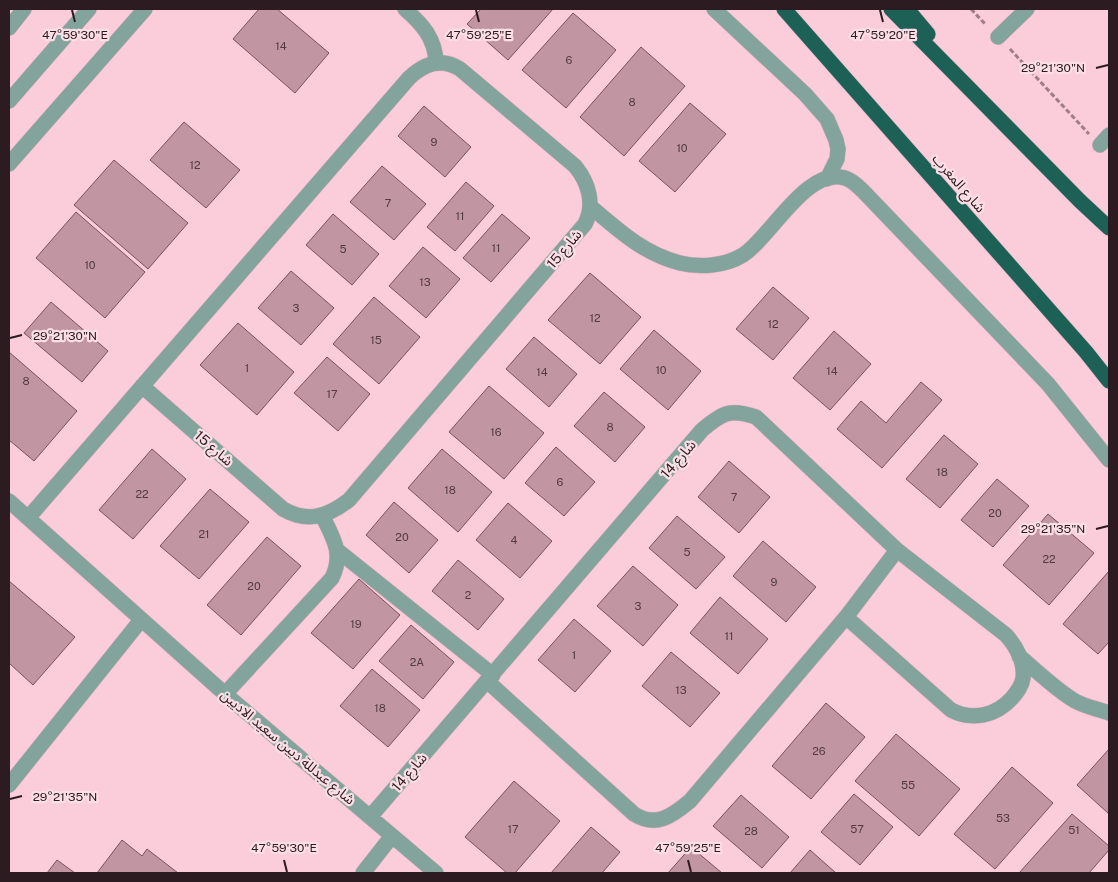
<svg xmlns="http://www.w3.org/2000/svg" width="1118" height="882" font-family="'Public Sans','Noto Sans Arabic',sans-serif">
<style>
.building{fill:#c295a2;stroke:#79515d}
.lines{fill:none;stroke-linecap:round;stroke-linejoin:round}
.minor-casing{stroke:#d6acb8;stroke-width:16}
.highway-casing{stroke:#d6acb8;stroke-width:16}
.path{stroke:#a07e88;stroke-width:3;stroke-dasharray:5 2.5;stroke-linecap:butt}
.minor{stroke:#82a49c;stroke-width:15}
.highway{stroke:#1d6156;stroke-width:15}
.ticks{fill:none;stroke:#2c1b20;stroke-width:2}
.labels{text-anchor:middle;stroke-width:4.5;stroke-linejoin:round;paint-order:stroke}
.number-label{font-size:11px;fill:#523a40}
.street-label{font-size:14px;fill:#2c1b20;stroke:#fcdfe6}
.ticks-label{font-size:12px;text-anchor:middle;fill:#2c1b20;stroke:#fcdfe6;stroke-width:4.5;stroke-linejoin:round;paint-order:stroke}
</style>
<rect width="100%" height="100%" fill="#fbccd9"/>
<path class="building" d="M 259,9 L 277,9 L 329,53 L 295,93 L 233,39 Z
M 481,9 L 553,9 L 508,60 L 467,24 Z
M 573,13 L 616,50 L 566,108 L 522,70 Z
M 641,47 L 685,86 L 624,156 L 580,117 Z
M 690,103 L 726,134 L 675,192 L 639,161 Z
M 424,106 L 471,147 L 445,177 L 398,136 Z
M 184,122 L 240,170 L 206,208 L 150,160 Z
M 114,160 L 188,223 L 148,269 L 74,205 Z
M 382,166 L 426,204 L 394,240 L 350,202 Z
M 466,182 L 494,206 L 455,251 L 427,227 Z
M 76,212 L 145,272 L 105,318 L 36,258 Z
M 333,214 L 379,254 L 352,285 L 306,245 Z
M 502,214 L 530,238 L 491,282 L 463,258 Z
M 423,247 L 460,279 L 426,318 L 389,286 Z
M 291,271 L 334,308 L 301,345 L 258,308 Z
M 590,273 L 641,317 L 600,364 L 548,320 Z
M 773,287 L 809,318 L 773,360 L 736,329 Z
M 374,297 L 420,337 L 379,384 L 333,344 Z
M 51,302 L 108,351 L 82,382 L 24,333 Z
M 238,323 L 294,372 L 257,415 L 200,365 Z
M 654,330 L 701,371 L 668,410 L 620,369 Z
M 834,331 L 871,364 L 830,410 L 793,378 Z
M 534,337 L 577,374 L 549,407 L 506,369 Z
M 9,352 L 77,411 L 34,461 L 9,440 Z
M 327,357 L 370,394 L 338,431 L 294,393 Z
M 921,382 L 942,400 L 882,468 L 837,429 L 861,401 L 886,423 Z
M 489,386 L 544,433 L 504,479 L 449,432 Z
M 604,392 L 645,427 L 615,462 L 574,426 Z
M 944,435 L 978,464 L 940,508 L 906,479 Z
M 556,447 L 595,482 L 564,516 L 525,483 Z
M 152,449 L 186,479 L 133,539 L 99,510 Z
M 442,449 L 492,492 L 458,532 L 408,488 Z
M 729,461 L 770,497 L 739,533 L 698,497 Z
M 997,479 L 1029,506 L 993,547 L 961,520 Z
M 210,489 L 249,522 L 199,579 L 160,546 Z
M 394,502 L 438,540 L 409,573 L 366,535 Z
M 508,503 L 552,541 L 520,578 L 476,540 Z
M 1048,514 L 1094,553 L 1049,605 L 1003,565 Z
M 677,516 L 725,557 L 696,589 L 649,548 Z
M 267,537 L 301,566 L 241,635 L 207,605 Z
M 763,541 L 816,587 L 786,622 L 733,576 Z
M 458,560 L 504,599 L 478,630 L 432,591 Z
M 633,566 L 678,605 L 643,646 L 597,606 Z
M 1109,571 L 1109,642 L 1098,654 L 1063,624 Z
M 359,579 L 400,615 L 353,669 L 311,633 Z
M 9,581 L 75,637 L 33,685 L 9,663 Z
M 720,597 L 768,639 L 738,674 L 690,633 Z
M 574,619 L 611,651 L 575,692 L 538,660 Z
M 411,625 L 454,662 L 423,699 L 379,661 Z
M 671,652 L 720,693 L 690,727 L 642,686 Z
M 372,669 L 420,710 L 388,747 L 340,706 Z
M 826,703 L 865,737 L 811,799 L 772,766 Z
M 896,734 L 960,789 L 919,836 L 855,781 Z
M 1109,749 L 1109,814 L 1077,785 Z
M 1012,767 L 1053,803 L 995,869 L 954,834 Z
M 514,781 L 560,821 L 515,873 L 507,873 L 465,837 Z
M 854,794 L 893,827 L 860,865 L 821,832 Z
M 741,795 L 789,837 L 762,868 L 713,826 Z
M 1072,814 L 1109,846 L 1109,850 L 1089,873 L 1019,873 Z
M 591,827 L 620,852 L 602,873 L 551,873 Z
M 122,840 L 142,856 L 147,849 L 178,873 L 97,873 Z
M 691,847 L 722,873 L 668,873 Z
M 810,850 L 836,873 L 790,873 Z
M 57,860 L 75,873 L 47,873 Z"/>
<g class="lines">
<g class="minor-casing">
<path id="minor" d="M 405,9 C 422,24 435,38 436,62
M 714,9 L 805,94 L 827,119 L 836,140 L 838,149 L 837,159 L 827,179
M 9,28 L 24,9
M 998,37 L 1027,9
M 9,101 L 89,9
M 1100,145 L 1109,135
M 9,164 L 145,9
M 591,207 C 618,230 644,254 680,263 C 700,268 725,266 743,255 C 770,238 807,166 845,178 C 852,180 858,186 863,191 L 1048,384 L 1109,460
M 9,501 L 225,694 L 436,873
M 28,518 L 409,78 C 424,64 441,57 460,69 L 575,166 C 589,183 595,205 585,224 L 349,500 C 327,517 307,523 283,509 L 142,386
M 337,550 L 493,675
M 1019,656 C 1037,671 1055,689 1075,701 C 1086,707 1098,709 1109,713
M 487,681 L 634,814 C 656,828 672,816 690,801 L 846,617 L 897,550
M 225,694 L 332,578 C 344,553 333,538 322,515
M 9,785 L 141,620
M 370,817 L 702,430 C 722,413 730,408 756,417 L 897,550 L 1006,635 C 1016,646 1025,662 1023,678 C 1022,686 1017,692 1012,698 C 996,716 972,721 951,710 L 846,617
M 363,873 L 392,836"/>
</g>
<g class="highway-casing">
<path id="highway" d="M 784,9 L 1086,352 L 1109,381
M 891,9 L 1080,201 L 1109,228
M 907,9 L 928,34"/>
</g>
<path class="path" d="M 971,9 L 986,25
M 1010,49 L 1089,134"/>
<use href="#minor" class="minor"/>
<use href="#highway" class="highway"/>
</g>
<path class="ticks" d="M 72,10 L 75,22M 476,10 L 479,22M 880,10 L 883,22M 1096,68 L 1108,65M 10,338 L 22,335M 1096,529 L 1108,526M 10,799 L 22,796M 284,860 L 287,872M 688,860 L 691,872"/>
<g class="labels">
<g class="number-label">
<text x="281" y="50">14</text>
<text x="569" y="64">6</text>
<text x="632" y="106">8</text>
<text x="434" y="146">9</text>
<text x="682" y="152">10</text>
<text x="195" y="169">12</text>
<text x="388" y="207">7</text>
<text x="460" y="220">11</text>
<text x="496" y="252">11</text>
<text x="343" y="253">5</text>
<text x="90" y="269">10</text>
<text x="425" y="286">13</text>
<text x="296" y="312">3</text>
<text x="595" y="322">12</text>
<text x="773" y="328">12</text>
<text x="376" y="344">15</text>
<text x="247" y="372">1</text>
<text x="661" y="374">10</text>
<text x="832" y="375">14</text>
<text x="542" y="376">14</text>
<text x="26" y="385">8</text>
<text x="332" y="398">17</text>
<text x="610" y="431">8</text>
<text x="496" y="436">16</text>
<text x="942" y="476">18</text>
<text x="560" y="486">6</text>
<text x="450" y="494">18</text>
<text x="142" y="498">22</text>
<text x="734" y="501">7</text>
<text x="995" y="517">20</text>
<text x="204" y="538">21</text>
<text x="402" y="541">20</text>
<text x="514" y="544">4</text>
<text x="687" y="556">5</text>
<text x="1049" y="563">22</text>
<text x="774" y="586">9</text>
<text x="254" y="590">20</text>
<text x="468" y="599">2</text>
<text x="638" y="610">3</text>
<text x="356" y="628">19</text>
<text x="729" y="640">11</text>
<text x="574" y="659">1</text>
<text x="417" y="666">2A</text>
<text x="681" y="694">13</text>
<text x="380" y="712">18</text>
<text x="819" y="755">26</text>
<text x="908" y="789">55</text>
<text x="1003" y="822">53</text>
<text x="513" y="833">17</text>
<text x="857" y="833">57</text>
<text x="1074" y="834">51</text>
<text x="751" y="835">28</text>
</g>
<g class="street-label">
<text transform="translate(959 183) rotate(49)" y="5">شارع المغرب</text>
<text transform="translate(564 249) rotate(-50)" y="5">شارع 15</text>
<text transform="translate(214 448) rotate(41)" y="5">شارع 15</text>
<text transform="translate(678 459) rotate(-49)" y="5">شارع 14</text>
<text transform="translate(288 747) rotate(40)" y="5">شارع عبدللة ديين سعيد الاديين</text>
<text transform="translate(409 772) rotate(-49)" y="5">شارع 14</text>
</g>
</g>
<g class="ticks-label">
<text x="75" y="39">47°59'30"E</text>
<text x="479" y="39">47°59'25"E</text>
<text x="883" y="39">47°59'20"E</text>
<text x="1053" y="72">29°21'30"N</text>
<text x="65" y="340">29°21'30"N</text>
<text x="1053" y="533">29°21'35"N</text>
<text x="65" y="801">29°21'35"N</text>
<text x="284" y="852">47°59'30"E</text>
<text x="688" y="852">47°59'25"E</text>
</g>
<rect width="1118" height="882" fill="none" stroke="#2c1b20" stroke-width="20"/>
</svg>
